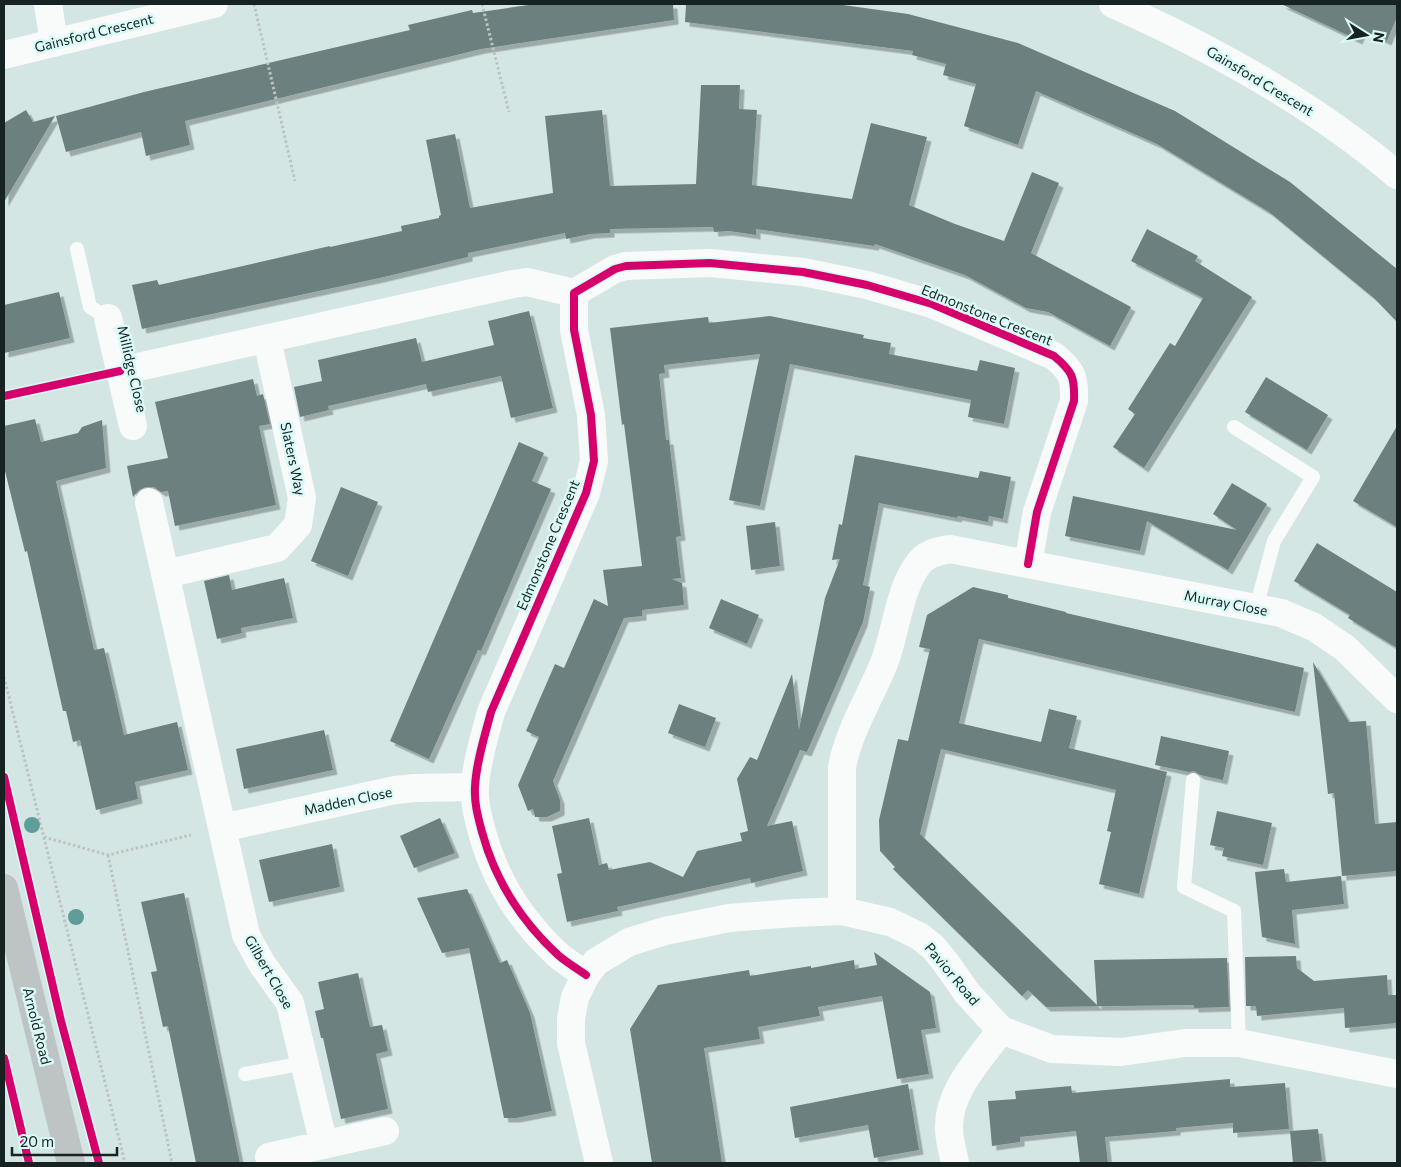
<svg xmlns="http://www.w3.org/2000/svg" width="1401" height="1167" font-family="Commissioner,sans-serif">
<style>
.building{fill:#6c817f;filter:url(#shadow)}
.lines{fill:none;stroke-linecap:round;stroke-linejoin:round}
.path{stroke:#bcc3c1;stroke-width:3;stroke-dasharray:2.5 2.5;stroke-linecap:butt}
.service{stroke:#f9fbfb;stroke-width:14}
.minor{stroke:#f9fbfb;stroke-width:28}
.tertiary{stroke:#f9fbfb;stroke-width:28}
.secondary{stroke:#bdc4c3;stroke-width:28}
.cycleway-casing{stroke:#dafaf7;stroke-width:11}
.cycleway{stroke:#d6006c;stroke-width:8}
.tree{fill:#5f9d9b}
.labels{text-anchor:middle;stroke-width:5;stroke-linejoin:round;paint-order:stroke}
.street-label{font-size:14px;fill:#172322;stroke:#dafaf7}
</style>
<defs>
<filter id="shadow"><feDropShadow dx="4.5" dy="4.5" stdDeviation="0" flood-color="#0004"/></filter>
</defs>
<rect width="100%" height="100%" fill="#d4e6e4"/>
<path class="building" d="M 535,4 L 673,4 L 674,20 L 481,49 L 185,121 L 190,145 L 146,156 L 141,132 L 66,152 L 56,116 L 144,92 L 410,30 L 408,25 L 472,10 L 473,13 Z
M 686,4 L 836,4 L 908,14 L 1018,43 L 1175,111 L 1290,182 L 1397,269 L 1397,322 L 1375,299 L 1269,212 L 1157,144 L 1036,91 L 1018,145 L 964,126 L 976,84 L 943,75 L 946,64 L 912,55 L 913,51 L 685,22 Z
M 1281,4 L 1397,4 L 1397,17 L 1387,41 L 1362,30 L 1358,40 Z
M 701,85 L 740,85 L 739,109 L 757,110 L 752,185 L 852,199 L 871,123 L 927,137 L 909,205 L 955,224 L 1004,241 L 1032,172 L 1059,183 L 1031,253 L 1131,307 L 1110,346 L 1048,312 L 1026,308 L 965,275 L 875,244 L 874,246 L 756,229 L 756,235 L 729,231 L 714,232 L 713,227 L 610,229 L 610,233 L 590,234 L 566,239 L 565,233 L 468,253 L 468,257 L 384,277 L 142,329 L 132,285 L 157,280 L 159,285 L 330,246 L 330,247 L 402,231 L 401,226 L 439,218 L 439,216 L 441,215 L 426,140 L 455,134 L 470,208 L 553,193 L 545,116 L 602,110 L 610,186 L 696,184 Z
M 26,110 L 33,122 L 55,116 L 4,202 L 4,123 Z
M 1147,229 L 1198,256 L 1195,261 L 1252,297 L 1144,468 L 1113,447 L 1135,414 L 1128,409 L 1170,343 L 1175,346 L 1203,298 L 1131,261 Z
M 59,292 L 70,338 L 4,353 L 4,305 Z
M 529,311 L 553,408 L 511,418 L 501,376 L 428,392 L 426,384 L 328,406 L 329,410 L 300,417 L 294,387 L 322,381 L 318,360 L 416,338 L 422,362 L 494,345 L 488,321 Z
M 770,316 L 864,335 L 863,338 L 891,343 L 889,354 L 977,371 L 980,360 L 1015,368 L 1004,424 L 968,417 L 971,400 L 790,364 L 760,506 L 729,500 L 760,354 L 664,365 L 665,373 L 659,374 L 666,440 L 669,440 L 681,536 L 676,537 L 681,578 L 672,579 L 682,583 L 684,605 L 642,610 L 642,616 L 624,618 L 553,781 L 560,800 L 560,811 L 547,817 L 535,817 L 533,809 L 528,811 L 518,785 L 539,737 L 526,731 L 538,703 L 555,664 L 564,668 L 594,599 L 608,606 L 603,570 L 642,566 L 624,424 L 622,425 L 610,328 L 708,317 L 709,323 Z
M 1266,377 L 1328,415 L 1307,450 L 1245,412 Z
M 253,379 L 257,396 L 263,394 L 270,424 L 259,426 L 276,505 L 175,526 L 168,491 L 161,492 L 154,487 L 146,487 L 139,490 L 133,497 L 127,466 L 168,458 L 155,402 Z
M 35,419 L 41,442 L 78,433 L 82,427 L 102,420 L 106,468 L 56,481 L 94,650 L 104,648 L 124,735 L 177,722 L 188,770 L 135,782 L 138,799 L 96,810 L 80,740 L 73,742 L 66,711 L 63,711 L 27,551 L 25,552 L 4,467 L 4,426 Z
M 1397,426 L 1397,527 L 1353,501 Z
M 519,442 L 544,453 L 532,481 L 551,489 L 481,651 L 478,650 L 429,759 L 390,741 Z
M 855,455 L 978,478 L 980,471 L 1011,477 L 1003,519 L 989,516 L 988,522 L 958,516 L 957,518 L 879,503 L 863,585 L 870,587 L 863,622 L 807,752 L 800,750 L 767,826 L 792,821 L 803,871 L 751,883 L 750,878 L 617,907 L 618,911 L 567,922 L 557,874 L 562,873 L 552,826 L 589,818 L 599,865 L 607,863 L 609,870 L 650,862 L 683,877 L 697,851 L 742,841 L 740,833 L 748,831 L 737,779 L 750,757 L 757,760 L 792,674 L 799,730 L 825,598 L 840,559 L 832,560 L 839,524 L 842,525 Z
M 1232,483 L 1267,504 L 1228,570 L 1147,521 L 1140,551 L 1065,536 L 1073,496 L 1237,530 L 1213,514 Z
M 341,487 L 378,502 L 348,576 L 311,561 Z
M 775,522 L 780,566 L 751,570 L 746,526 Z
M 1317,543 L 1397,592 L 1397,648 L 1348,618 L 1350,615 L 1294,581 Z
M 229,575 L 232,590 L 284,578 L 293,618 L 241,628 L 242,633 L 217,639 L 204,581 Z
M 973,587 L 1008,595 L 1008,598 L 1066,612 L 1066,613 L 1304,668 L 1295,712 L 979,639 L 959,723 L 1041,742 L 1049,709 L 1077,716 L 1069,748 L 1167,772 L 1139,894 L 1099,884 L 1111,832 L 1107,831 L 1116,790 L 941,749 L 920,834 L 1097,1005 L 1094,960 L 1227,958 L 1229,1007 L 1194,1008 L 1194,1005 L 1046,1007 L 1028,990 L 1022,996 L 893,869 L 895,867 L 880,851 L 879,820 L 898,739 L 908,741 L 930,649 L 919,647 L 927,615 Z
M 721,599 L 759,615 L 747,644 L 709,628 Z
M 1313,662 L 1349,722 L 1366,721 L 1375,824 L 1397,822 L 1397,871 L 1342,876 L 1334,793 L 1328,794 Z
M 679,704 L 716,718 L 705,747 L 668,733 Z
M 324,730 L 333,770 L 244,789 L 236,749 Z
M 1161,736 L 1229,751 L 1223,780 L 1200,775 L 1194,771 L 1189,772 L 1155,765 Z
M 1217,811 L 1272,823 L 1263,865 L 1222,856 L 1224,848 L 1210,845 Z
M 440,818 L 455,853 L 414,868 L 400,836 Z
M 332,844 L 340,887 L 269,902 L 259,860 Z
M 1284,869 L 1286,882 L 1341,876 L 1344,904 L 1292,910 L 1295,944 L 1262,937 L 1255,872 Z
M 467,889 L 500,963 L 507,960 L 530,1013 L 552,1111 L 516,1118 L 504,1118 L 469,948 L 442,953 L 417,898 Z
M 184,893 L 195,945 L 240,1163 L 196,1163 L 168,1026 L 163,1027 L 151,972 L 157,971 L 141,902 Z
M 874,952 L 930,992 L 936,1028 L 921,1030 L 929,1074 L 897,1079 L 882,996 L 818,1007 L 820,1016 L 758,1027 L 760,1039 L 704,1048 L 722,1163 L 652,1163 L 630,1029 L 658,985 L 749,970 L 750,976 L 811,966 L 811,968 L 854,960 L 855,969 L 877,965 Z
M 1296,956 L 1297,968 L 1314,981 L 1387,975 L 1388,995 L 1397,995 L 1397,1023 L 1345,1028 L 1344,1008 L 1257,1016 L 1256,1006 L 1246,1006 L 1245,957 Z
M 358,973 L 370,1027 L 382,1025 L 388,1051 L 376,1054 L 388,1109 L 341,1119 L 323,1038 L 321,1038 L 315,1011 L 324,1009 L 318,982 Z
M 1230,1079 L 1230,1087 L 1285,1083 L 1289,1129 L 1233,1133 L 1233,1123 L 1176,1128 L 1176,1131 L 1105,1137 L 1108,1163 L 1080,1163 L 1076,1131 L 1020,1137 L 1020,1142 L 992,1146 L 988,1101 L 1016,1099 L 1015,1091 L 1071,1086 L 1072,1093 Z
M 908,1084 L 919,1150 L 874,1158 L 868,1125 L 795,1138 L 790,1107 Z
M 1318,1129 L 1322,1161 L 1293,1163 L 1290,1131 Z"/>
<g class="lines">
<path class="path" d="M 254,4 L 295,181
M 482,4 L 509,112
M 4,677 L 125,1163
M 44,837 L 108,855 L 191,835
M 108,855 L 172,1163"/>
<path class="service" d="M 77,249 L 90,307 L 108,318
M 1234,427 L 1313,477 L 1274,541 L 1256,608
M 1193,780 L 1184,887 L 1234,911 L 1239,1043
M 245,1074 L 305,1063"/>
<path class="minor" d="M 108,318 L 133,426
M 120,371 L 513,284 L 527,282 L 574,293
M 149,502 L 246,935 L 262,964 L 290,1003 L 324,1145
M 166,574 L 277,548 L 298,525 L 302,498 L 267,339
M 222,828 L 395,790 L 415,788 L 475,787
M 842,911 L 842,767 C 849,730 870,698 884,663 C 896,633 899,587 920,562 C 927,553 939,551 950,549 L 1281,613 L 1314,627 L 1345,648 L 1397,699
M 586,975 C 576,968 566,962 558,955 C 521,921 495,880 482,832 C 478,817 474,803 475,787 C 476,763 485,735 491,712 L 586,493 L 594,461 L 591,415 L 574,330 L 574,293 L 615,269 L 626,266 L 710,263 L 803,272 L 867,285 L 932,304 L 1054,356 C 1072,371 1075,377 1074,401 L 1037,512 L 1028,564
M 269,1157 L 385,1131
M 599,1163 L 571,1043 L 571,1019 L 575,997 L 586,975 L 596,962 L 629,942 L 665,931 L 729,918 L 794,913 L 842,911 L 890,922 L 919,936 L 933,947 L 946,963 L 967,993 L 1001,1030 L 1052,1049 L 1121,1052 L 1185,1043 L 1239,1043 L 1397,1074
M 955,1163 C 953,1152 949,1140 949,1128 C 948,1091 980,1059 1001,1030"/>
<path class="tertiary" d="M 48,4 L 54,43
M 1113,4 C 1214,49 1312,103 1397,175
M 4,55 L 214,4"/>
<path class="secondary" d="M 4,888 L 71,1163"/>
<g class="cycleway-casing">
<path id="cycleway" d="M 4,396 L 120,371
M 4,777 L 61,1021 L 99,1163
M 586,975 C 576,968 566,962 558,955 C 521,921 495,880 482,832 C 478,817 474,803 475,787 C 476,763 485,735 491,712 L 586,493 L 594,461 L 591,415 L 574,330 L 574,293 L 615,269 L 626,266 L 710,263 L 803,272 L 867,285 L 932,304 L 1054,356 C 1072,371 1075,377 1074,401 L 1037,512 L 1028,564
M 4,1058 L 29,1163"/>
</g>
<use href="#cycleway" class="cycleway"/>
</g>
<g class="tree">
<circle cx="32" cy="825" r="8"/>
<circle cx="76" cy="917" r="8"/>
</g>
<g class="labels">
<g class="street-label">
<text transform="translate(94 33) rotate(-14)" y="5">Gainsford Crescent</text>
<text transform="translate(1260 81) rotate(31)" y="5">Gainsford Crescent</text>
<text transform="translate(987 315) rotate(22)" y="5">Edmonstone Crescent</text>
<text transform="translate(132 369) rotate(77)" y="5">Millidge Close</text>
<text transform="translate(293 459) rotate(78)" y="5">Slaters Way</text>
<text transform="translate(548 545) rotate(-67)" y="5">Edmonstone Crescent</text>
<text transform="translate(1226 603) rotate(11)" y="5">Murray Close</text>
<text transform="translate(348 801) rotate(-12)" y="5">Madden Close</text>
<text transform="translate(269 972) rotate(60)" y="5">Gilbert Close</text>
<text transform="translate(952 974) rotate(50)" y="5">Pavior Road</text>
<text transform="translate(37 1026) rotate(76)" y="5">Arnold Road</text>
</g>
</g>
<rect width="1401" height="1167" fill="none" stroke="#172322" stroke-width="10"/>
<g transform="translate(1366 35) rotate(101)" stroke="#dafaf7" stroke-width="4" paint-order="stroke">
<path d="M0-4L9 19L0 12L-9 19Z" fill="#172322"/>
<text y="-8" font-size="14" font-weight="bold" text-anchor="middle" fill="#172322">N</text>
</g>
<path d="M12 1147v8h105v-8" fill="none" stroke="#172322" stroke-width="2.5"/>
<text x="20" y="1147" font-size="15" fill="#172322" stroke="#dafaf7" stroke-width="4" paint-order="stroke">20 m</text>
</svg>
